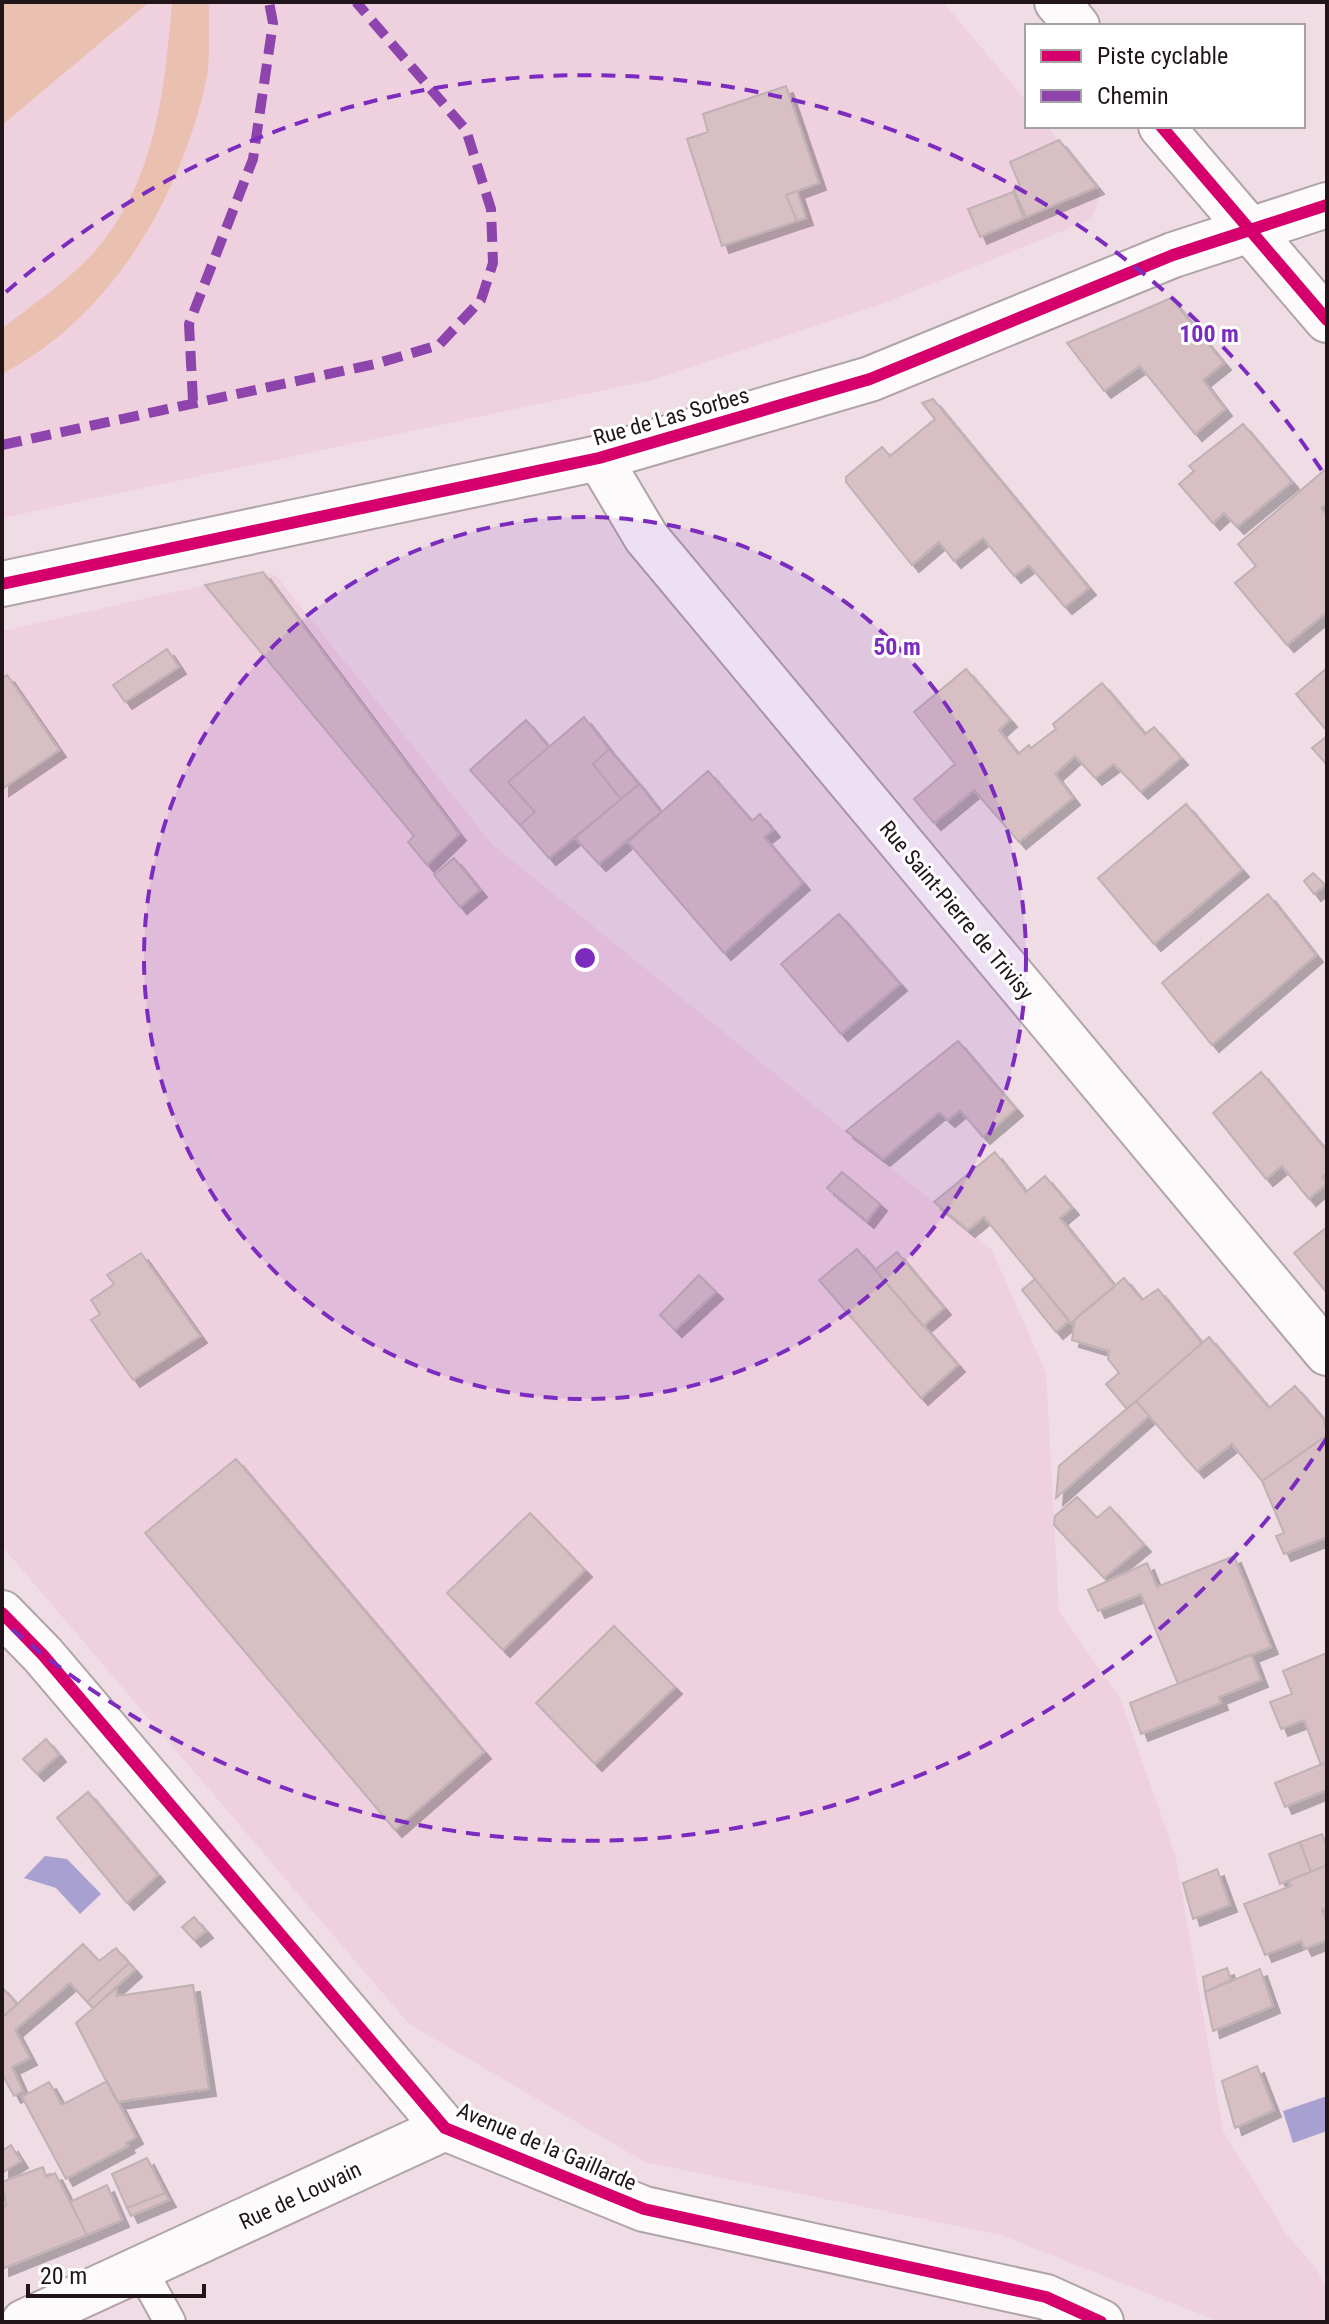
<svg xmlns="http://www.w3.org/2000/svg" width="1329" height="2324" font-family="'Roboto Condensed',sans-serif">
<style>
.built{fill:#efd0de}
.green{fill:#eac0b0}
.water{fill:#a8a0d1}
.building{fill:#d7bfc3;stroke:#c0b1b5;stroke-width:2;filter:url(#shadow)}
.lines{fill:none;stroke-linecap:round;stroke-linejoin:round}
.service-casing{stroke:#b1a3aa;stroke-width:34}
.minor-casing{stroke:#b1a3aa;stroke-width:48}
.tertiary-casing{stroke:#b1a3aa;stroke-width:48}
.service{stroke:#fdfafb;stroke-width:30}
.minor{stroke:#fdfafb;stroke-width:44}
.tertiary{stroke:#fdfafb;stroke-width:44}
.quiet{stroke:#8e44ad;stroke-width:10;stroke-dasharray:20 10;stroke-linecap:butt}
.cycleway-casing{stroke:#fff;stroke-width:17}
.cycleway{stroke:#d6006c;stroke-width:12}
.ring{fill:none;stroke:#7b2cbf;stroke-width:4;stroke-dasharray:14 10}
.labels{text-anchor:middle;stroke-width:6;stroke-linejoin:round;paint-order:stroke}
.street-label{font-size:22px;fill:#21151a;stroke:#fff}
.centre{fill:#7b2cbf;stroke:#fff;stroke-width:4}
.ring-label{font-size:24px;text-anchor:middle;font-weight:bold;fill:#7b2cbf;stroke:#fff;stroke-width:6;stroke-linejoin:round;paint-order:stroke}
</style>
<defs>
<filter id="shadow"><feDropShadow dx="7" dy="7" stdDeviation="0" flood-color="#0004"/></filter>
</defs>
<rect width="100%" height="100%" fill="#efdce5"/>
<path class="built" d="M 2,2 L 943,2 L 1027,102 L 1027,126 L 1047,126 L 1100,193 L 1092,219 L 879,305 L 652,380 L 2,518 Z
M 263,572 L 276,576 L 492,844 L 992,1250 L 1046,1373 L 1059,1612 L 1120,1698 L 1176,1858 L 1223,2131 L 1287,2235 L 1316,2268 L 1327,2290 L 1327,2322 L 1220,2322 L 1001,2235 L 645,2162 L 409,2024 L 2,1546 L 2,631 Z"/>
<path class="green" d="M 2,2 L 149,2 L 2,125 Z
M 172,2 L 208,2 L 209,8 C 208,31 211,59 206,81 C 180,199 111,317 2,374 L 2,329 C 35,302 78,275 104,240 C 157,171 165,86 172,2 Z"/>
<path class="water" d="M 45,1856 L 67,1859 L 101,1894 L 80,1914 L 56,1888 L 24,1878 Z
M 1327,2096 L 1327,2131 L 1293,2143 L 1283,2111 Z"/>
<path class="building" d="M 786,86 L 819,183 L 786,195 L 797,221 L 722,246 L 687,139 L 708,132 L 703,114 Z
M 1059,140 L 1097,187 L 1026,217 L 1014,190 L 1020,188 L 1019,183 L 1010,162 Z
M 797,191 L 806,218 L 797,221 L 786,195 Z
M 1013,192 L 1024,218 L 980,237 L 968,209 Z
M 1171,298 L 1224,363 L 1203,380 L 1225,409 L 1195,434 L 1140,366 L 1104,391 L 1067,343 Z
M 933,399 L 1089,588 L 1065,607 L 1029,565 L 1014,576 L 983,538 L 954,561 L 939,542 L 912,565 L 846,482 L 846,477 L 882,447 L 890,456 L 935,419 L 922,403 Z
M 1243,424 L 1292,482 L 1237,527 L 1224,513 L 1213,523 L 1179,484 L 1194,471 L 1189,466 Z
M 1327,468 L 1327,504 L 1321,508 L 1327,515 L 1327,612 L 1287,645 L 1235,583 L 1256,566 L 1238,544 Z
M 263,572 L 459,834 L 427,865 L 408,842 L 414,836 L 205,585 Z
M 167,649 L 179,667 L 125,702 L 113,685 Z
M 1327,668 L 1327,731 L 1296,694 Z
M 966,669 L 1010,720 L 999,730 L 1018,754 L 1029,745 L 1031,748 L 1056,729 L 1053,724 L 1102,683 L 1145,734 L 1154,727 L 1181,758 L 1141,792 L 1114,764 L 1095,778 L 1075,756 L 1055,774 L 1073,798 L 1019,842 L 974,790 L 934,823 L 914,799 L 955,764 L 914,712 Z
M 7,675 L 59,750 L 2,789 L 2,678 Z
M 584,717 L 609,749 L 593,764 L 621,799 L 549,858 L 520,825 L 535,812 L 508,782 Z
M 526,720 L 549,747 L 508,782 L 535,812 L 520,825 L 470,770 Z
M 1327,736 L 1327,765 L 1312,748 Z
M 609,749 L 639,784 L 621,799 L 593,764 Z
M 708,771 L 752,821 L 760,814 L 773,830 L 764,837 L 803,883 L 724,953 L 628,842 Z
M 639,784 L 661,812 L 599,864 L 575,838 Z
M 1186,804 L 1242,870 L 1154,944 L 1098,878 Z
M 454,858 L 480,890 L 460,907 L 434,875 Z
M 1313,873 L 1325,885 L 1314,894 L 1304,881 Z
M 1268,894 L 1316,955 L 1212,1045 L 1162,983 Z
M 839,914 L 900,984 L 841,1034 L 781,964 Z
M 958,1041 L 1016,1109 L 983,1137 L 960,1110 L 948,1120 L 939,1112 L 883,1159 L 846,1131 Z
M 1261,1072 L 1327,1151 L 1327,1172 L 1322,1177 L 1327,1183 L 1309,1199 L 1282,1166 L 1266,1179 L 1213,1113 Z
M 995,1152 L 1026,1192 L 1045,1176 L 1072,1208 L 1060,1218 L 1115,1286 L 1071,1323 L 984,1217 L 968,1230 L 934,1202 Z
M 842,1172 L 880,1204 L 867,1221 L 827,1188 Z
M 1327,1227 L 1327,1293 L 1294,1253 Z
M 857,1249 L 958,1365 L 921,1398 L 819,1280 Z
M 897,1252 L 944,1308 L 923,1326 L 875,1270 Z
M 141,1253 L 200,1336 L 133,1380 L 91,1320 L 100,1314 L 91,1300 L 114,1284 L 107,1275 Z
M 699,1275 L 716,1292 L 675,1330 L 660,1315 Z
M 1124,1278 L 1142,1300 L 1158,1289 L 1202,1343 L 1127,1409 L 1106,1384 L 1119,1373 L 1108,1359 L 1109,1351 L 1072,1340 L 1075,1319 Z
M 1035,1279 L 1069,1321 L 1056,1332 L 1022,1290 Z
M 1209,1337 L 1269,1408 L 1295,1386 L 1324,1419 L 1327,1435 L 1262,1481 L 1232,1444 L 1197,1471 L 1136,1401 Z
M 1136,1401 L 1149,1416 L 1056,1498 L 1059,1466 Z
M 1327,1435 L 1327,1537 L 1284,1554 L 1276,1536 L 1284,1533 L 1262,1481 Z
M 236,1459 L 484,1752 L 395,1830 L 145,1533 Z
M 1077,1497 L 1097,1518 L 1110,1507 L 1144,1545 L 1104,1578 L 1054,1525 L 1055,1516 Z
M 530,1513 L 585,1570 L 503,1650 L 447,1593 Z
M 1234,1556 L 1271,1647 L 1178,1684 L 1141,1594 L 1098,1611 L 1088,1590 L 1147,1563 L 1157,1587 Z
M 614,1626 L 675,1687 L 595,1764 L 536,1703 Z
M 1327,1653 L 1327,1762 L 1321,1765 L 1304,1720 L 1281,1729 L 1270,1702 L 1292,1694 L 1283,1671 Z
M 1251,1654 L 1261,1680 L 1219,1697 L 1221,1703 L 1141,1734 L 1130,1703 Z
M 46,1739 L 59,1755 L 37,1774 L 23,1759 Z
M 1327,1762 L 1327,1790 L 1285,1807 L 1275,1783 Z
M 88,1792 L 158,1875 L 127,1903 L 57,1818 Z
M 1322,1834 L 1327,1848 L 1327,1865 L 1311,1872 L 1300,1842 Z
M 1300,1842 L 1311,1872 L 1280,1884 L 1269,1854 Z
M 1327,1865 L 1327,1908 L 1322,1910 L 1327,1922 L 1327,1940 L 1305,1949 L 1301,1941 L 1265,1955 L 1244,1904 L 1291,1886 L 1288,1881 Z
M 1217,1869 L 1230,1905 L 1193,1919 L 1183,1883 Z
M 194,1917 L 206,1931 L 194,1940 L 182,1927 Z
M 83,1944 L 99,1961 L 116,1948 L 129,1963 L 87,2002 L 70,1983 L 15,2030 L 30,2058 L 12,2067 L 23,2091 L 14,2096 L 2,2074 L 2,2018 Z
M 129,1963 L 135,1970 L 93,2008 L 87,2002 Z
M 1227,1968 L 1231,1980 L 1205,1992 L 1203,1977 Z
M 1260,1969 L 1273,2006 L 1213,2031 L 1205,1992 Z
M 193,1985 L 209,2089 L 117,2102 L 76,2023 L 116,1988 L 117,1996 Z
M 2,1987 L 17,2004 L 2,2018 Z
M 1257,2066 L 1274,2110 L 1235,2128 L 1222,2081 Z
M 107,2081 L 136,2137 L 126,2143 L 128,2146 L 66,2179 L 22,2097 L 49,2082 L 62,2105 Z
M 11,2145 L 21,2161 L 2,2173 L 2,2151 Z
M 147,2158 L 165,2193 L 127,2208 L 112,2174 Z
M 43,2167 L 46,2177 L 55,2173 L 87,2235 L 2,2269 L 2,2207 L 6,2205 L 2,2182 Z
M 107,2185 L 122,2220 L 87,2235 L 70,2202 Z
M 165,2193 L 169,2200 L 131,2216 L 127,2208 Z"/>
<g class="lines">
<g class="service-casing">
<path id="service" d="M 141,2269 L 170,2322"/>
</g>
<g class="minor-casing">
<path id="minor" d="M 599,458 L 646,537 L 1327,1353
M 24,2322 L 445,2128"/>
</g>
<g class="tertiary-casing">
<path id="tertiary" d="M 1057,2 L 1077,26
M 1161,126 L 1327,320
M 2,584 L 599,458 L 870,379 L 1173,255 L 1327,205
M 2,1613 L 43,1655 L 445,2128 L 644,2209 L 1046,2297 L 1101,2322"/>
</g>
<use href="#service" class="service"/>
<use href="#minor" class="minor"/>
<use href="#tertiary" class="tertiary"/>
<path class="quiet" d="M 193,401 L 189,324 L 253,159 L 273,23 L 269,2
M 2,445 L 375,364 L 439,345 L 481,300 L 493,263 L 491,209 L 466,130 L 356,2"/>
<g class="cycleway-casing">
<path id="cycleway" d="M 1161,126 L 1327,320
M 2,584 L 599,458 L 870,379 L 1173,255 L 1327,205
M 2,1613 L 43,1655 L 445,2128 L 644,2209 L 1046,2297 L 1101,2322"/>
</g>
<use href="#cycleway" class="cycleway"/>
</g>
<circle cx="585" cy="958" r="441" fill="#7b2cbf" fill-opacity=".12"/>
<g class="ring">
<circle cx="585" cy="958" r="441"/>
<path d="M1326 1439A883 883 0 0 1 6 1624M6 292A883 883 0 0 1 1326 477"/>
</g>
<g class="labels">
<g class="street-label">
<text transform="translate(671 416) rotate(-16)" y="8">Rue de Las Sorbes</text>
<text transform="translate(957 910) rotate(50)" y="8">Rue Saint-Pierre de Trivisy</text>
<text transform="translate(547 2146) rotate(23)" y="8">Avenue de la Gaillarde</text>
<text transform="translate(300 2195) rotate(-25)" y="8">Rue de Louvain</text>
</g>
</g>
<circle cx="585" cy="958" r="12" class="centre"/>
<g class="ring-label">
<text x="1209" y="342">100 m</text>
<text x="897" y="655">50 m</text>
</g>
<rect width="1329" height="2324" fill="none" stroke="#21151a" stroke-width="8"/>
<rect x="1025" y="24" width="280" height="104" fill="#ffffff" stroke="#a6a1a3" stroke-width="2"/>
<rect x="1041" y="50" width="40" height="12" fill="#d6006c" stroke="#a6a1a3" stroke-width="2"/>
<text x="1097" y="64" font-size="24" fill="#21151a">Piste cyclable</text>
<rect x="1041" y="90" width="40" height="12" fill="#8e44ad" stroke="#a6a1a3" stroke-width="2"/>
<text x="1097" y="104" font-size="24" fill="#21151a">Chemin</text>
<path d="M28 2284v12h176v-12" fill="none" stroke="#21151a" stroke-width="4"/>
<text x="40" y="2284" font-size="24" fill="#21151a" stroke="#ffffff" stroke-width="6" paint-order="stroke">20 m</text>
</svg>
